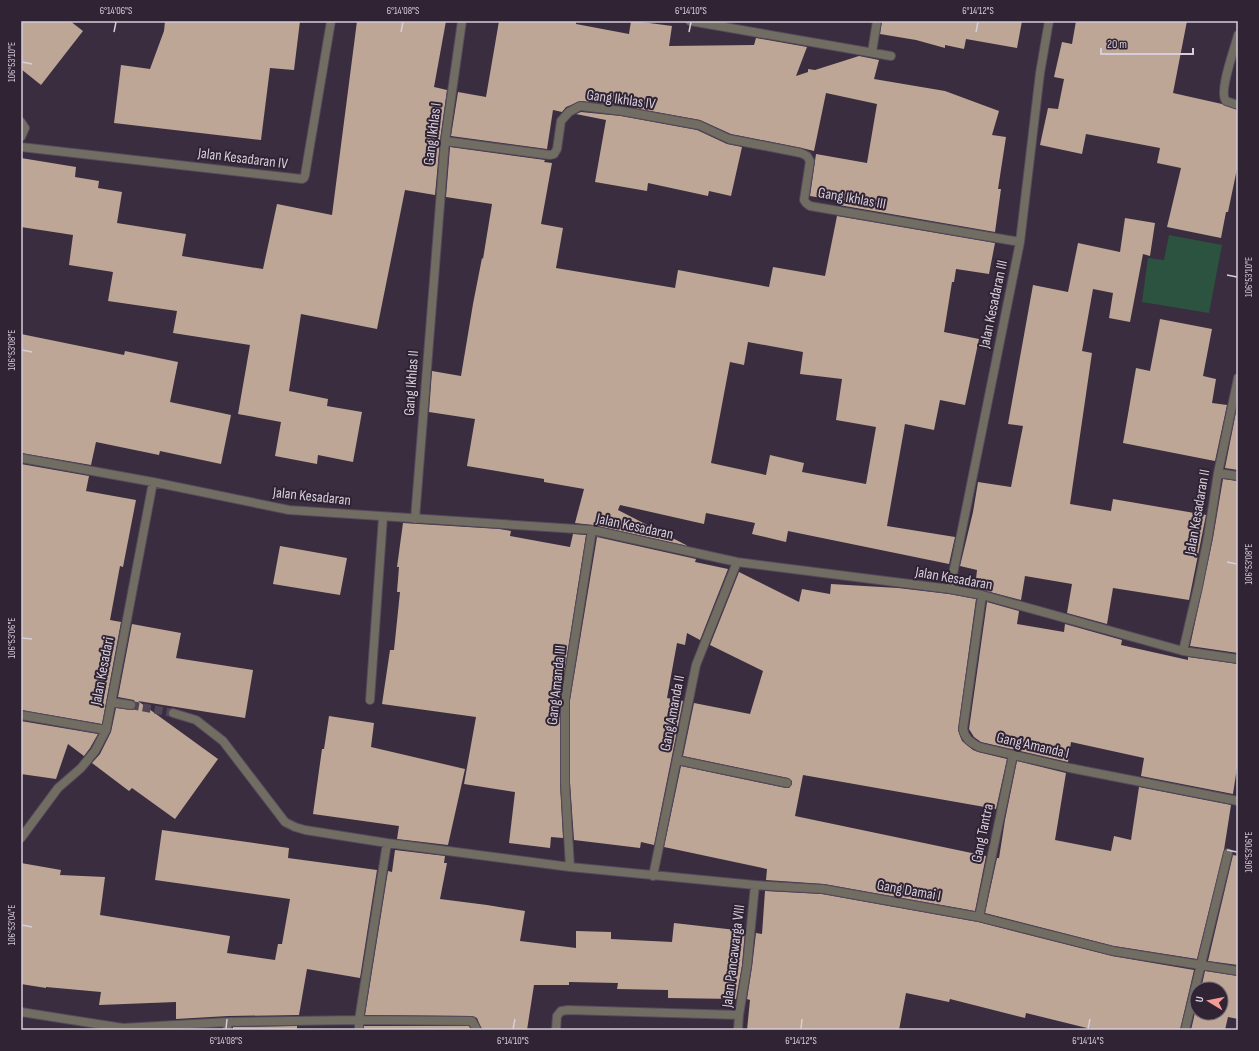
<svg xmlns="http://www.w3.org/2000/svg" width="1259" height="1051" font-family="'Sofia Sans Condensed',sans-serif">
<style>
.green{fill:#2c5340}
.building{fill:#bea696;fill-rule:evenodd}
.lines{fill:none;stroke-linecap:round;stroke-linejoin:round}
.minor-tunnel{stroke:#514556;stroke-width:8;stroke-dasharray:8 4;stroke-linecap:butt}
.minor-casing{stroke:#554a5b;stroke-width:10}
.minor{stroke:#716d63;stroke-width:8}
.ticks{fill:none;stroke:#d6ceda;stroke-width:1.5}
.labels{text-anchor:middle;stroke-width:4;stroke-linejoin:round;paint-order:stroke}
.street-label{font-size:15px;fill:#d6ceda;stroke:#2f2334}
.neatline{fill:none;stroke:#d6ceda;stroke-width:1.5}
.ticks-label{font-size:10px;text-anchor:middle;fill:#d6ceda}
</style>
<rect width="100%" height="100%" fill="#392d3f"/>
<path class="green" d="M 1169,235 L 1222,245 L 1209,313 L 1142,302 L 1148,258 L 1164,260 Z"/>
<path class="building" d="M 21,21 L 70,21 L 83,31 L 41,85 L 21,69 Z
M 165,21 L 300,21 L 294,70 L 270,68 L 261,140 L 114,123 L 121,65 L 150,69 L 164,31 Z
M 357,21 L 446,21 L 434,87 L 447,90 L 440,140 L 435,195 L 405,190 L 377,329 L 301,314 L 289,391 L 328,399 L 327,406 L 362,412 L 353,462 L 318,455 L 317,464 L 275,456 L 281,422 L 238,414 L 250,345 L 173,333 L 177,311 L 108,301 L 113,272 L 69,265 L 73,235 L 21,227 L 21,158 L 76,167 L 75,177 L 99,181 L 98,188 L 122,192 L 117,223 L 186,234 L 182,256 L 263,269 L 277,204 L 332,215 Z
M 499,21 L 576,21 L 576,24 L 629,34 L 631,21 L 634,21 L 672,26 L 669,46 L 754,45 L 756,38 L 807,47 L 796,76 L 808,72 L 808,69 L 815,70 L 859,56 L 879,60 L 874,79 L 945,91 L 999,111 L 992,135 L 1006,137 L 998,189 L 1001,189 L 995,232 L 839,205 L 840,201 L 810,196 L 816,154 L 867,163 L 877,104 L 826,93 L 814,151 L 802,148 L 731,134 L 700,120 L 623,106 L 581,101 L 566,107 L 562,112 L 553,110 L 547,149 L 451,136 L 458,92 L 486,97 Z
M 882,21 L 1022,21 L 1017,48 L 966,39 L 964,49 L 945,45 L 945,48 L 916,40 L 880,34 Z
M 1076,21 L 1187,21 L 1173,93 L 1222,104 L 1238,110 L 1238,164 L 1228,212 L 1226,212 L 1221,238 L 1167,227 L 1181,168 L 1157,163 L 1160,148 L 1086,134 L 1082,154 L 1040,145 L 1048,108 L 1058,109 L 1064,79 L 1054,77 L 1062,42 L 1072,44 Z
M 581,112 L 621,116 L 697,130 L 727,144 L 742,147 L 731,196 L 709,191 L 708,196 L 648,183 L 647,191 L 595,182 L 606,120 L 576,114 Z
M 450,147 L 545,160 L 544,162 L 552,163 L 541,224 L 563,228 L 556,268 L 675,288 L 678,270 L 769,287 L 773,267 L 825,276 L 837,216 L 995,243 L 989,274 L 956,269 L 954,282 L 952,282 L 944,332 L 979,339 L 965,405 L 940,400 L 934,430 L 905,424 L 887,526 L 955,537 L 949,564 L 788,531 L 786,542 L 752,534 L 755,523 L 706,513 L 704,524 L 620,505 L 618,510 L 688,546 L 593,525 L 575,523 L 584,489 L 544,482 L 544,479 L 467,466 L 475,419 L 429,412 L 432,371 L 461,376 L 473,304 L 482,258 L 483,259 L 492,204 L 446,197 ZM 748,342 L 803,352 L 800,374 L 842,379 L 836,420 L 876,427 L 866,484 L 802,472 L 804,463 L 770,455 L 766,475 L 711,463 L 730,362 L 744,365 Z
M 1125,218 L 1155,223 L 1150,256 L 1143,254 L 1130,322 L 1109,318 L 1113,293 L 1093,289 L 1082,351 L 1092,353 L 1070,504 L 1111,511 L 1113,499 L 1206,515 L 1189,600 L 1113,588 L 1107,624 L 1067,613 L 1072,584 L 1025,576 L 1021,600 L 975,588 L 977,570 L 960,566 L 973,512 L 978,482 L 1011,487 L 1023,426 L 1008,424 L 1033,285 L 1068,292 L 1078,243 L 1120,252 Z
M 1160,319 L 1212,329 L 1203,376 L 1216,379 L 1212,403 L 1227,405 L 1215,461 L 1123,443 L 1136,368 L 1150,371 Z
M 21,334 L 124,355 L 125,351 L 178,362 L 170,402 L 231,415 L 221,464 L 160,451 L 159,455 L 96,442 L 91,465 L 21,453 Z
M 1237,407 L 1238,407 L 1238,470 L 1225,468 Z
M 21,464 L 89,476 L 86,491 L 136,500 L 123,567 L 120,566 L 110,620 L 121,622 L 102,724 L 21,710 Z
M 1223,479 L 1238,481 L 1238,653 L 1190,646 L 1213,538 Z
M 403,523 L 499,529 L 511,531 L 510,536 L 570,547 L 573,534 L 586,535 L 560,700 L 560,783 L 563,838 L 551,837 L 550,848 L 509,843 L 515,792 L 464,784 L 476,717 L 382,704 L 390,650 L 394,650 L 400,592 L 397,592 L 399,567 L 397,567 Z
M 597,537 L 696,559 L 695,562 L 728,569 L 700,640 L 687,633 L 685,645 L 677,643 L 667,698 L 683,701 L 654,845 L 641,842 L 640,848 L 574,840 L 570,783 L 570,700 Z
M 280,546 L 347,558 L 340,595 L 273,584 Z
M 739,572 L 799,602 L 802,589 L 830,594 L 831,584 L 898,588 L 949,594 L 976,599 L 958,730 L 962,741 L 973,750 L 978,752 L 1007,759 L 996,809 L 803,775 L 795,816 L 986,856 L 975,911 L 824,884 L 766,880 L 767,869 L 664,847 L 681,766 L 786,788 L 789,788 L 792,784 L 792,781 L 788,778 L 683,756 L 694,703 L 750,714 L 763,671 L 710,645 Z
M 987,602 L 1019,611 L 1017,624 L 1064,632 L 1065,624 L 1122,640 L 1121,645 L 1188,660 L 1188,657 L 1238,664 L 1238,761 L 1233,794 L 1141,776 L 1144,758 L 1071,742 L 1068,762 L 981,742 L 974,737 L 969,729 Z
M 132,624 L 181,633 L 176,658 L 253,670 L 245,718 L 138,701 L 218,759 L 175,819 L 132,788 L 129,791 L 92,763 L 100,754 L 111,732 L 116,708 L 131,710 L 133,710 L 136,706 L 134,700 L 118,697 Z
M 329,716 L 374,723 L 371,747 L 465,769 L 448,845 L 397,839 L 399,826 L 313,814 L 322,749 L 324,749 Z
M 21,721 L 98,734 L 90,748 L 84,756 L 68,744 L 56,779 L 21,774 Z
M 1017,761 L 1066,773 L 1055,840 L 1111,851 L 1114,836 L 1131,840 L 1139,787 L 1231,805 L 1224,850 L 1197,959 L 1114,946 L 985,913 L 997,858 L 999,858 L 1005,820 Z
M 162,830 L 289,848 L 288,858 L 377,870 L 360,978 L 307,969 L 299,1015 L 228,1016 L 176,1019 L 176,1002 L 99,1005 L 101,992 L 46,987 L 46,988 L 21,984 L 21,863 L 61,870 L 60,875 L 105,877 L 100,915 L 230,936 L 227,953 L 275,960 L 278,944 L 282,944 L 290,899 L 155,880 Z
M 395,850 L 445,856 L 444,863 L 447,863 L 440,899 L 487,905 L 525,911 L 520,941 L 576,948 L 576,931 L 611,932 L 611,939 L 672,942 L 674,923 L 745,931 L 742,965 L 736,999 L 668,998 L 668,990 L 617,989 L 618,983 L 569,982 L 569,985 L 534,985 L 527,1030 L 482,1030 L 477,1018 L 472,1016 L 365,1015 L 388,871 L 392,872 Z
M 1233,855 L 1238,856 L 1238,965 L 1208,961 Z
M 765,891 L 822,894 L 978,922 L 1112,956 L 1194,970 L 1180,1030 L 1095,1030 L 1026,1013 L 1025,1018 L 950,999 L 949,1002 L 906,993 L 899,1030 L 747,1030 L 750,1000 L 747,999 L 752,967 L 756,933 L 762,934 Z
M 1205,971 L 1238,976 L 1238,1019 L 1228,1017 L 1225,1030 L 1191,1030 L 1197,1004 L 1197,1013 L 1221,1013 L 1221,989 L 1201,989 Z
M 297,1026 L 297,1030 L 233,1030 L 233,1027 Z
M 364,1026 L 469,1026 L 471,1030 L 364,1030 Z"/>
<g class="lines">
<path class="minor-tunnel" d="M 131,705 L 173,713"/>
<g class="minor-casing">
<path id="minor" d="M 690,21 L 891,56
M 1238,35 C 1235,48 1218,92 1226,101 L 1238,105
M 872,52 L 877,21
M 21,122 L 25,128 L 21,137
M 445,141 L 550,155 L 554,154 L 557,149 L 561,121 L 569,112 L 580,106 L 622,111 L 699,125 L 729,139 L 801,153 L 807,156 L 810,161 L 804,200 L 806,203 L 810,206 L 1020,242
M 21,147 L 302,179 L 304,178 L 305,175 L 331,21
M 21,458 L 153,482 L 289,510 L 592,530 L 737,562 L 950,589 L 982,595 L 1183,651 L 1238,659
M 1218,473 L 1238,476
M 415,519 L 445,141 L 462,21
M 950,589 L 1020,242 L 1040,73 L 1049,21
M 982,595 L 963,729 C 965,739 970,742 979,747 L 1070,768 L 1238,801
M 1183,651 L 1198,587 L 1208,537 L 1218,473 L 1238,378
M 370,700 L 383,517
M 111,702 L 131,705
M 173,713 L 196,720 L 223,741 L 285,822 L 295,827 L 305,830 L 387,843 L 570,867 L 755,885 L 823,889 L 979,917 L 1113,951 L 1238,971
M 21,715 L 106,730
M 677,760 L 787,783
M 21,838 L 58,788 L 81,768 L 95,751 L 106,730 L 153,482
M 570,867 L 565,783 L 565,700 L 592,530
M 653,876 L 696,665 L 737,562
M 979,917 L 1013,755
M 21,1012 L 123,1028 L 228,1022 L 359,1020 L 387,843
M 227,1030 L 228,1022
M 359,1030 L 359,1020 L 472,1021 L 477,1030
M 556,1030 L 557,1016 L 561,1011 L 568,1010 L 739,1015
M 738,1030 L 739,1015 L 747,966 L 755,885
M 1185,1030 L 1228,853"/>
</g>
<use href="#minor" class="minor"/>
</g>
<path class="ticks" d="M 114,32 L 116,22M 401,32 L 403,22M 689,32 L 691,22M 976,32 L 978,22M 22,62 L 32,64M 1227,275 L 1237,277M 22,350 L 32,352M 1227,562 L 1237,564M 22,638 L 32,639M 1227,850 L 1237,852M 22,925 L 32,927M 226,1029 L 227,1019M 513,1029 L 515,1019M 801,1029 L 802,1019M 1088,1029 L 1090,1019"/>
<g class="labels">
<g class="street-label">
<text transform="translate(621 99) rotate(8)" y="5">Gang Ikhlas IV</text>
<text transform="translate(432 134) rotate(-83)" y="5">Gang Ikhlas I</text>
<text transform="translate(243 158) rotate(7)" y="5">Jalan Kesadaran IV</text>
<text transform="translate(852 198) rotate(10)" y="5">Gang Ikhlas III</text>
<text transform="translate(993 304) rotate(-78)" y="5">Jalan Kesadaran III</text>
<text transform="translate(411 383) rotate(-86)" y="5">Gang Ikhlas II</text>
<text transform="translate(312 496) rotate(6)" y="5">Jalan Kesadaran</text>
<text transform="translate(1197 512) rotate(-80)" y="5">Jalan Kesadaran II</text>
<text transform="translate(635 526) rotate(12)" y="5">Jalan Kesadaran</text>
<text transform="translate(954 578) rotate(10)" y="5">Jalan Kesadaran</text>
<text transform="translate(102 671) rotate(-79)" y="5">Jalan Kesadari</text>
<text transform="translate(556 685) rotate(-84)" y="5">Gang Amanda III</text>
<text transform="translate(672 713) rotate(-79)" y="5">Gang Amanda II</text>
<text transform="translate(1033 745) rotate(13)" y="5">Gang Amanda I</text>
<text transform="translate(982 833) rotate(-78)" y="5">Gang Tantra</text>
<text transform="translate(909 890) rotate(10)" y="5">Gang Damai I</text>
<text transform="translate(733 956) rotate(-83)" y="5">Jalan Pancawarga VIII</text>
</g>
</g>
<rect width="1259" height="1051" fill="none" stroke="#2f2334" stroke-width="44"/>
<g transform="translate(1209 1001) rotate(280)"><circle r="19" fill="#2f2334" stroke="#726776"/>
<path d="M0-3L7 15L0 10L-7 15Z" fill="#f59c94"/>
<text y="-6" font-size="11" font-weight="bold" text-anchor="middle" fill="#d6ceda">U</text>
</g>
<path d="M1101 48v6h92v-6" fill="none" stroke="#d6ceda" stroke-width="2"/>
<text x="1107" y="48" font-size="12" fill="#d6ceda" stroke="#2f2334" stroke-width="3" paint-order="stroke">20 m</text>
<rect x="22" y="22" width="1215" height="1007" class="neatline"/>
<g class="ticks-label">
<text x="116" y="14">6°14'06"S</text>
<text x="403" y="14">6°14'08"S</text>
<text x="691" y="14">6°14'10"S</text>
<text x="978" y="14">6°14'12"S</text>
<text transform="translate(11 62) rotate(-90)" y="4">106°53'10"E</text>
<text transform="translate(1248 277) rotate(-90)" y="4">106°53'10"E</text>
<text transform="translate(11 350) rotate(-90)" y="4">106°53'08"E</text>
<text transform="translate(1248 564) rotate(-90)" y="4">106°53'08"E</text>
<text transform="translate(11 638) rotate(-90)" y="4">106°53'06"E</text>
<text transform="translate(1248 852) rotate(-90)" y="4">106°53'06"E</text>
<text transform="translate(11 925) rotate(-90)" y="4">106°53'04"E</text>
<text x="226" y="1044">6°14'08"S</text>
<text x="513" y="1044">6°14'10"S</text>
<text x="801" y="1044">6°14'12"S</text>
<text x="1088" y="1044">6°14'14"S</text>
</g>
</svg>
